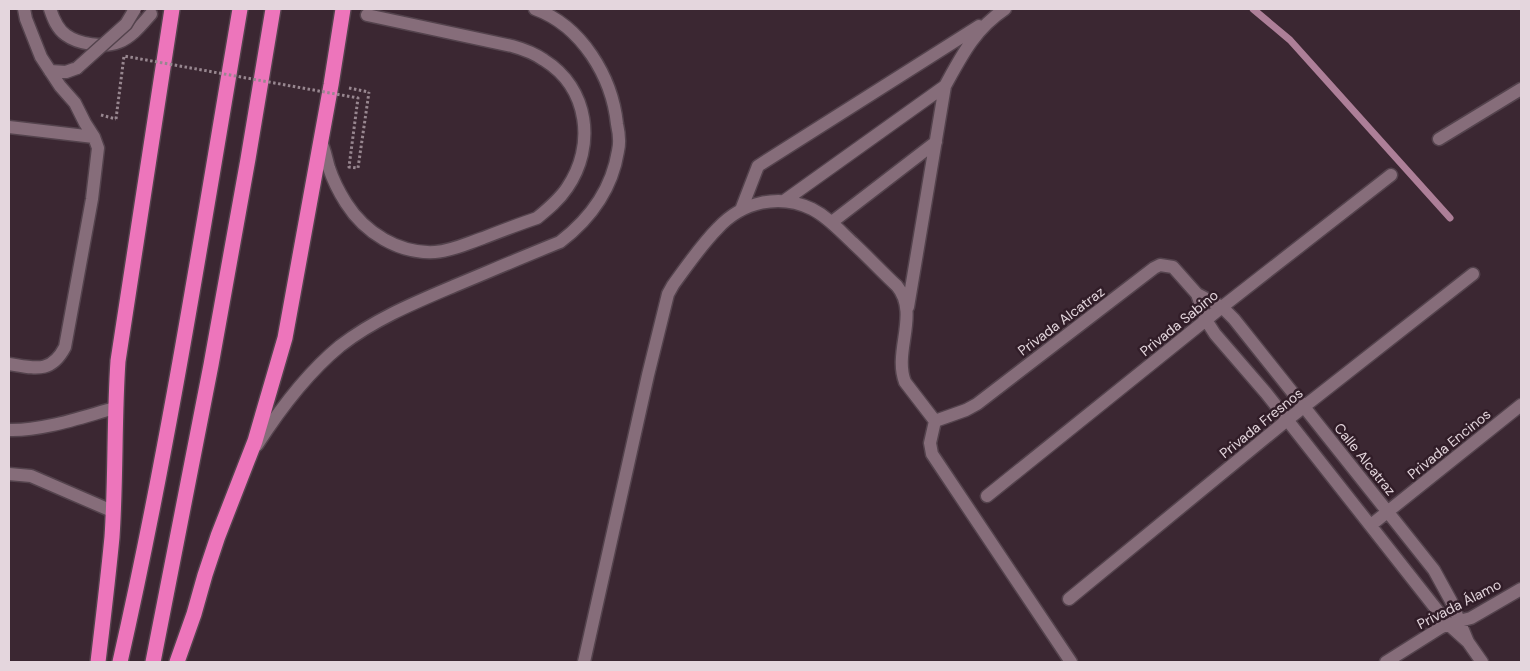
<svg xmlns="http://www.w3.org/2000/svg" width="1530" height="671" font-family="'DM Sans',sans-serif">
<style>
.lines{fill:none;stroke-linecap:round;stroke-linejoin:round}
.stream{stroke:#ad7f98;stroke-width:7}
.service-casing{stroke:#54434d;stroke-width:15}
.minor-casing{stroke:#54434d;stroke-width:15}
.motorway-casing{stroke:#54434d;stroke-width:18}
.path{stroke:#988790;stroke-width:3;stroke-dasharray:2.5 2.5;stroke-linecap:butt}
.service{stroke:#866d7a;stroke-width:12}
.minor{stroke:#866d7a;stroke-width:12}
.motorway{stroke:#ed75bb;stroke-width:15}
.service-bridge-casing{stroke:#54434d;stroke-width:15;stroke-linecap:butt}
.path-bridge{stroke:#988790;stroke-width:3;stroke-dasharray:2.5 2.5;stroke-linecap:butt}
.service-bridge{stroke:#866d7a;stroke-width:12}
.labels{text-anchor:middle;stroke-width:5;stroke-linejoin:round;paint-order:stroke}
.street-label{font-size:14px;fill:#e4d6dd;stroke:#311d28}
</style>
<rect width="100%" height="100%" fill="#3b2732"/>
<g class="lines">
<path class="stream" d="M 1253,9 L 1290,40 L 1450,218"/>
<g class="service-casing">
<path id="service" d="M 50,9 C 53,18 57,29 66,35 C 78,44 104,48 119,42 C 132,37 142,24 151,14
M 50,71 L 66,72 L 77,68
M 9,127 L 94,137
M 320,140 C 325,149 326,158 329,168 C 333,180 339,192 346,203 C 365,233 399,254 435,252 C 452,251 468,243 483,238 C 501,231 519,224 537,218 C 548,209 559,200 567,188 C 596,146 589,88 544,60 C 534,53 523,49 512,46 L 367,15
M 9,364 C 35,368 51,374 65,347 L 92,199 L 98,148 L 94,137 L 85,123 L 75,103 L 60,86 L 41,57 L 26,19 L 24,9
M 9,430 C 43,431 82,417 115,408
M 257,445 C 280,409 306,374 340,346 C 375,319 414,303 454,286 C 490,271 525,256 560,242 C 590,219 612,189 618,151 C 620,143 619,133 617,124 C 612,77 582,26 535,9
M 9,474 L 31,476 L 112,511"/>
</g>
<g class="minor-casing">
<path id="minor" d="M 1439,139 L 1521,89
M 784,201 L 945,86
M 741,210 L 758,166 L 979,26
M 832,222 L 936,142
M 1197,294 L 1222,307 L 1234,319 L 1434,570 L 1451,601 L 1468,642 L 1482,662
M 908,307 L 945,86 C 962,55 975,29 1005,9
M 935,421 L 966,410 L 977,404 L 1154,268 L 1160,265 L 1173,267 L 1197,294 L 1206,320 L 1215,334 L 1266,393 L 1448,624 L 1468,642
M 935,421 L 930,443 L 932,454 L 1071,662
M 987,496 L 1222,307 L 1391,175
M 1371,525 L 1521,405
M 1069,599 L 1287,420 L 1473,274
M 584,662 L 648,375 L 668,294 L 673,285 C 687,266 701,245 718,228 C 742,202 779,193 812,209 C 828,217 840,231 853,243 C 868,257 882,272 897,286 C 920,314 893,351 905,382 L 935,421
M 1386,662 L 1440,628 L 1448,624 L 1471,618 L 1521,589"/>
</g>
<g class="motorway-casing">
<path id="motorway" d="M 98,662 C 103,620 108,579 112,537 C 116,478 114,419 118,361 L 172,9
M 120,662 C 169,446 203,227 240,9
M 153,662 L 211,365 L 248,159 L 273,9
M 177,662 L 194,614 L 205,575 L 218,536 L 255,441 L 285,338 L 331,85 L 343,9"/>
</g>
<path class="path" d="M 349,88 L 369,92
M 101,115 L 116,119"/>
<use href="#service" class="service"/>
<use href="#minor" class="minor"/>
<use href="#motorway" class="motorway"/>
<g class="service-bridge-casing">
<path id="service-bridge" d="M 77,68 L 126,24 L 135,9"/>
</g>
<path class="path-bridge" d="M 116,119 L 124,56 L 358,98 L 349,167 L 358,168 L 369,92"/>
<use href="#service-bridge" class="service-bridge"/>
</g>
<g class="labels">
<g class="street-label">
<text transform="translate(1061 321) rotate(-37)" y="5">Privada Alcatraz</text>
<text transform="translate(1179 323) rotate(-39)" y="5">Privada Sabino</text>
<text transform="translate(1261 423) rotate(-39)" y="5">Privada Fresnos</text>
<text transform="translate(1449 444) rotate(-39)" y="5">Privada Encinos</text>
<text transform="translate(1365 459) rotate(51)" y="5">Calle Alcatraz</text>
<text transform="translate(1459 604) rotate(-27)" y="5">Privada Álamo</text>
</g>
</g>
<rect width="1530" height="671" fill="none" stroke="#e4d6dd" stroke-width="20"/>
</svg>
